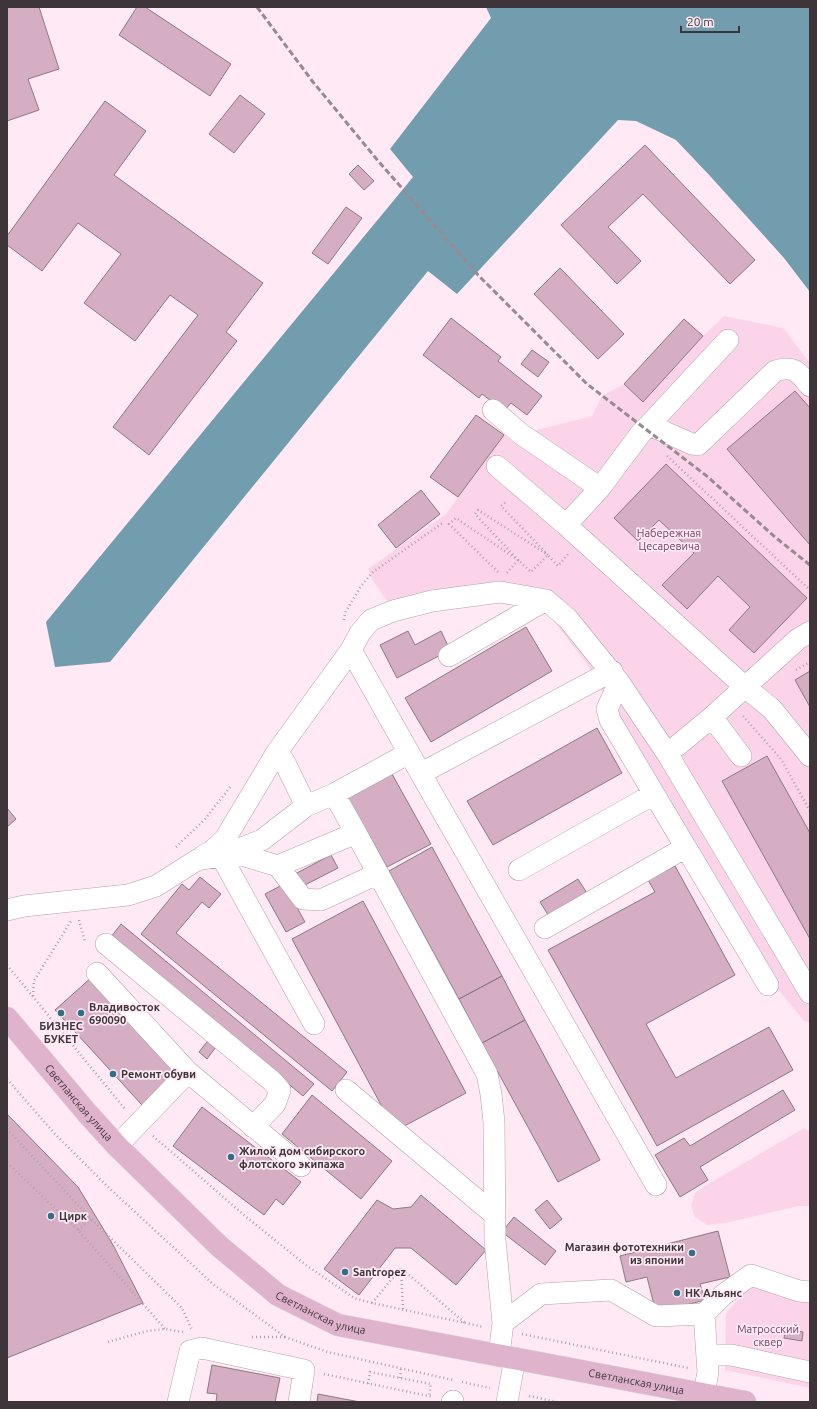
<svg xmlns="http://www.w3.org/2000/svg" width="817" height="1409" font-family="Ubuntu,sans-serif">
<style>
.green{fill:#fcd4ea}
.water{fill:#729dae}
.building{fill:#d5aec4;stroke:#8b7983}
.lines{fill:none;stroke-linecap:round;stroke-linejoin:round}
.minor-casing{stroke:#b5a1ab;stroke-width:22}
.major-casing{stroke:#d8d7d7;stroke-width:23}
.path{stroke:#b1a1a9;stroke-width:2.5;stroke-dasharray:1 3;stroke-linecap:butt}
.minor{stroke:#fff;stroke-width:21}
.major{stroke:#e0b3cd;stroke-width:22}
.rail{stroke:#988a91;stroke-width:3;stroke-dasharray:6 3;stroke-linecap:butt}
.poi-dot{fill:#316f85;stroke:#fee9f4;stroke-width:1.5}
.labels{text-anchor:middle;stroke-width:3.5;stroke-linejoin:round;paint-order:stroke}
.park-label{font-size:11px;fill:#754261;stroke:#fee9f4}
.poi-label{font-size:11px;font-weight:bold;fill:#3d3539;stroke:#fee9f4;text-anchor:start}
.street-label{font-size:11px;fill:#3d3539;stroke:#fee9f4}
</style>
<rect width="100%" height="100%" fill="#fee9f4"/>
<path class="green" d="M 724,316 L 783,328 L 810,363 L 810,1023 L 804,1021 L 777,988 L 648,778 L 588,666 L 537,599 L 395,612 L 373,581 L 368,569 L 446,514 L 504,435 L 514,443 L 521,434 L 592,416 L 602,396 L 624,384 L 643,402 L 703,336 Z
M 804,1128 L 810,1132 L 810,1206 L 799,1206 L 725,1223 L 707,1225 L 695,1217 L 691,1206 L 695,1193 L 710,1183 Z
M 753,1283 L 810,1283 L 810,1388 L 725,1370 L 726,1313 Z"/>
<path class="water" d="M 486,7 L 810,7 L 810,292 L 784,258 L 711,177 L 676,140 L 636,121 L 618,120 L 457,294 L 428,271 L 110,662 L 55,667 L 46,622 L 413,177 L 390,149 L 491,18 Z"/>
<path class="building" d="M 7,7 L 39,7 L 59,69 L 28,79 L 39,110 L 7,121 Z
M 137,7 L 145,7 L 231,64 L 210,96 L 119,35 Z
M 240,95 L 265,114 L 234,153 L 209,134 Z
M 105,101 L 146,131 L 114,175 L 263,283 L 226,332 L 237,341 L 149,455 L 113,427 L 198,315 L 170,295 L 135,341 L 84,303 L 121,254 L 78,223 L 42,271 L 7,245 L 7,236 Z
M 645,145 L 755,260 L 730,284 L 643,194 L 608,227 L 641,261 L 617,284 L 561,225 Z
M 358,165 L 374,181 L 364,190 L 349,174 Z
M 346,207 L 362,218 L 328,264 L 312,253 Z
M 560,268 L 624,334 L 598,359 L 534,294 Z
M 451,318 L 501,357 L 498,361 L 542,396 L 527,415 L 511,403 L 504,411 L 482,394 L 479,398 L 423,355 Z
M 684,319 L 703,336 L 643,402 L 624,384 Z
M 532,350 L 549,362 L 538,377 L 521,364 Z
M 795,391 L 810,408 L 810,545 L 727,449 Z
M 476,415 L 504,435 L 458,497 L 430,477 Z
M 666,464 L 807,598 L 754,653 L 729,630 L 750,607 L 718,576 L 687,609 L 662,585 L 694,553 L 659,520 L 638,541 L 614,518 Z
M 421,490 L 440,514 L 396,548 L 378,525 Z
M 526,627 L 552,671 L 431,742 L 405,698 Z
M 408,631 L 415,645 L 441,631 L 450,650 L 397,678 L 380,645 Z
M 810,671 L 810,707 L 795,680 Z
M 597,728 L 622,773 L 493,845 L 467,801 Z
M 767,756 L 810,833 L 810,939 L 722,781 Z
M 392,774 L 431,844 L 387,867 L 348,798 Z
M 7,808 L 16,819 L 7,827 Z
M 432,847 L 502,976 L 459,999 L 389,871 Z
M 331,855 L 338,868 L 301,887 L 295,874 Z
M 675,866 L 735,975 L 646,1024 L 676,1078 L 769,1027 L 793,1070 L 657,1146 L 548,950 L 655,892 L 648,880 Z
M 200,877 L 221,894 L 209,908 L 202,902 L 176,933 L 347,1072 L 332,1091 L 141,934 L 182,884 L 189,890 Z
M 578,879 L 590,898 L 552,921 L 540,902 Z
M 284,884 L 305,922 L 286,932 L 265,894 Z
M 363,901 L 466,1093 L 395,1131 L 292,939 Z
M 121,924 L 314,1084 L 303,1096 L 111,937 Z
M 502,976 L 525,1020 L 482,1043 L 459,999 Z
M 92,977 L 178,1072 L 142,1105 L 55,1010 Z
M 525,1020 L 600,1160 L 558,1182 L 482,1043 Z
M 210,1038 L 218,1044 L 207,1059 L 199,1052 Z
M 783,1090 L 795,1110 L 700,1167 L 708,1180 L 680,1197 L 655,1155 L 684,1138 L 690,1146 Z
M 312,1095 L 392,1161 L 361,1199 L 282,1134 Z
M 202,1107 L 301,1182 L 283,1205 L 276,1199 L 264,1215 L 173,1146 Z
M 7,1114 L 78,1187 L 113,1245 L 143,1303 L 7,1358 Z
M 421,1195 L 486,1250 L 456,1285 L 411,1248 L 395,1248 L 359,1295 L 324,1269 L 377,1200 L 393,1209 L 411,1207 Z
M 547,1200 L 562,1219 L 550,1229 L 535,1210 Z
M 514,1217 L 556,1251 L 545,1265 L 502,1232 Z
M 718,1231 L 730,1277 L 700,1284 L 705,1300 L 656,1313 L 647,1277 L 626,1282 L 620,1256 Z
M 786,1329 L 803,1332 L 802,1341 L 784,1338 Z
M 212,1365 L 280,1378 L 275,1402 L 216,1402 L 217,1394 L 207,1393 Z
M 318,1394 L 360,1402 L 317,1402 Z"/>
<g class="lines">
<g class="minor-casing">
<path id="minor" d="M 493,410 L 521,434 L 600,488
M 649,425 L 728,340
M 497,466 L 566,525 L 745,687 L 772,709 L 810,756
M 566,525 L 600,488 L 641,433 L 649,425 L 692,444 L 698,445 L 775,371 C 795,365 798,372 810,386
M 351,650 L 409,753
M 449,656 L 546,600
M 712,717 L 741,756
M 677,746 L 712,717 L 798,639 L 810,632
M 431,768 L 612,671
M 334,794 L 356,833
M 306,806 L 284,761 L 277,752 L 351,650 L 360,633 L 371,620 L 393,611 L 432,601 L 500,592 L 546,600 L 568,619 L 619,682 L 668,755 L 810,993
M 685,846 L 768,985
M 203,856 L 212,851 L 225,839 L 277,752
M 221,856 L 314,1024
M 226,856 L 245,856 L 278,866 L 356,833 L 487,1074 L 491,1094 L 494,1122 L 495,1240 L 503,1323 L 499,1355
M 278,866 L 303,899 L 321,900 L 377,874
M 519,870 L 654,794
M 7,910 L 24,906 L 128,895 L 156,886 L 197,860 L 221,856 L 262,840 L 306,806 L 334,794 L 409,753 L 656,1185
M 545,928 L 681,850 L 685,846 L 610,720 L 607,709 L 619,682
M 106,944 L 272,1081 L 280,1090 L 275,1104 L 253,1127
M 97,973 L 188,1072
M 346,1090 L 495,1215
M 117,1146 L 188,1072 L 301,1166
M 704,1314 L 723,1295 L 751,1275 L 799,1291 L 810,1292
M 503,1323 L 541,1294 L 611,1290 L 656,1316 L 704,1314 L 708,1372 L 704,1394
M 708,1358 L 718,1355 L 731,1355 L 810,1372
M 178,1402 L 190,1351 L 202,1348 L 304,1370 L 299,1402
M 452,1402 L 453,1401
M 507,1402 L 515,1358"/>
</g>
<g class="major-casing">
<g id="major">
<path id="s1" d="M 7,1018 L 87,1113 L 117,1146 L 219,1246 L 278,1295 L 338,1325 L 745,1402"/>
</g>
</g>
<path class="path" d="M 667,456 L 810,590
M 498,572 L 449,524 L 456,518 L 518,560 L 475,514 L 478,510 L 548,555 L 501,506 L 507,501
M 507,573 L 518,560 L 531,572 L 548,555 L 558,566 L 568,554
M 344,620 L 345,613 L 361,586 L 373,572 L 444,522
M 796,670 L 810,662
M 743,716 L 781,759 L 810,811
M 176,847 L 205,819 L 231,786
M 79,920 L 85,942
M 7,965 L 125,1109
M 33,996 L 34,981 L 71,921
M 7,1079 L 54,1133 L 107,1186 L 213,1284 L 285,1337 L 328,1352 L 453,1380
M 7,1129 L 91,1219 L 182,1308 L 192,1330
M 153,1136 L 245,1216 L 306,1265 L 354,1298 L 372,1303 L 484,1327
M 7,1163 L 78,1230 L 165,1329
M 78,1230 L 91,1219
M 401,1268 L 403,1310
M 372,1303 L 401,1268 L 465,1323
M 522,1334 L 688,1368
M 252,1337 L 285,1337
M 108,1342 L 147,1331 L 165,1329 L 183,1332
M 324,1374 L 433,1397
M 400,1378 L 401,1369
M 462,1382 L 490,1388
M 368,1384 L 370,1372 L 431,1384 L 429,1396
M 529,1396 L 557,1402"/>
<use href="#minor" class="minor"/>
<use href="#major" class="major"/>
<path class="rail" d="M 257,7 L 313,82 L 379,162 L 478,275 L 587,384 L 708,477 L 775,537 L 810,565"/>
</g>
<g class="poi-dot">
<circle cx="61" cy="1013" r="4"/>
<circle cx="81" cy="1013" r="4"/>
<circle cx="113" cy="1074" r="4"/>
<circle cx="231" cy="1157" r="4"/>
<circle cx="51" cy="1216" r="4"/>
<circle cx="692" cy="1253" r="4"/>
<circle cx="345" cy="1272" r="4"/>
<circle cx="677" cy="1293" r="4"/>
</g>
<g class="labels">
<g class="park-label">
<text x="669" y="537">Набережная<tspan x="669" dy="13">Цесаревича</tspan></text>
<text x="768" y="1333">Матросский<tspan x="768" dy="13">сквер</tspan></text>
</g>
<g class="poi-label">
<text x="89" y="1011">Владивосток<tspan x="89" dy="13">690090</tspan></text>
<text x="61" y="1030" text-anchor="middle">БИЗНЕС<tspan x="61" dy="13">БУКЕТ</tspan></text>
<text x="121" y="1078">Ремонт обуви</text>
<text x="239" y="1155">Жилой дом сибирского<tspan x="239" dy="13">флотского экипажа</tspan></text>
<text x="59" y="1220">Цирк</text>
<text x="684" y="1251" text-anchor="end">Магазин фототехники<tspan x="684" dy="13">из японии</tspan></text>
<text x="353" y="1276">Santropez</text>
<text x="685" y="1297">НК Альянс</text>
</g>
<g class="street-label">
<text dy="4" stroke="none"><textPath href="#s1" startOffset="111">Светланская улица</textPath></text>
<text dy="4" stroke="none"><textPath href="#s1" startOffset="435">Светланская улица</textPath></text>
<text dy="4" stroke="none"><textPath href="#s1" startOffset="759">Светланская улица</textPath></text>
</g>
</g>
<rect width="817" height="1409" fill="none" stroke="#3d3539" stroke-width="16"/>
<path d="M681 26v6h58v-6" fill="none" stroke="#3d3539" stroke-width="2"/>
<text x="687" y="26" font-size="12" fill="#3d3539" stroke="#fee9f4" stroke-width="3" paint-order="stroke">20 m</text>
</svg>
